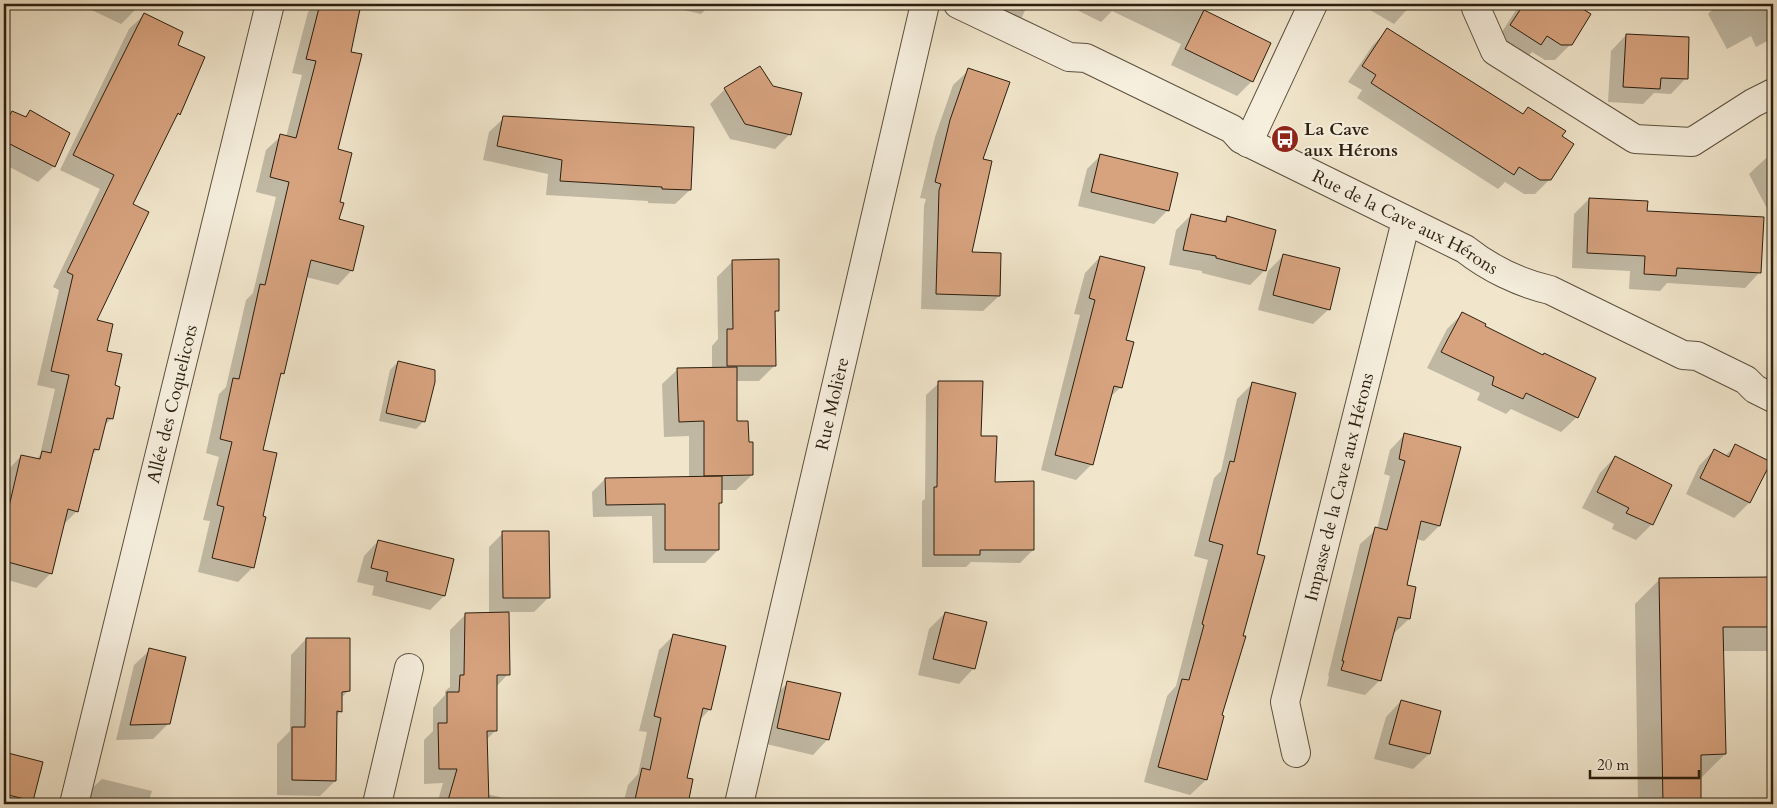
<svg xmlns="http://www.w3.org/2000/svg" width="1777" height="808" font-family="Cardo,serif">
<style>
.shadow{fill:#0003}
.building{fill:#d7a37f;stroke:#2b1e0e}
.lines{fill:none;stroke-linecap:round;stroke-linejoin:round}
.street-casing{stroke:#5c503e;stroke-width:30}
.street{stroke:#f6efde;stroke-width:28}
.labels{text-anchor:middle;stroke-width:4.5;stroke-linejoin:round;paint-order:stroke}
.poi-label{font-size:18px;font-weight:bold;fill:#2b1e0e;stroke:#f6efde;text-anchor:start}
.street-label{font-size:18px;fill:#2b1e0e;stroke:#f6efde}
</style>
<rect width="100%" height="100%" fill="#f1e6cc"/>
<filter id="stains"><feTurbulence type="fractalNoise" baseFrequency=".004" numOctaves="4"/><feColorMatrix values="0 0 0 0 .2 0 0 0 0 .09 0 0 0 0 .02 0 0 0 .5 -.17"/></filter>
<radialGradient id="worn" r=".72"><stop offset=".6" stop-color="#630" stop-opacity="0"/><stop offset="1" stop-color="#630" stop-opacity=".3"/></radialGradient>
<path class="shadow" d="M 79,4 L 138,4 L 136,9 L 121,24 Z
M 316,4 L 362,4 L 350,53 L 337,150 L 338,220 L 352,270 L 338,285 L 306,277 L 283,373 L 279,377 L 262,450 L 261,517 L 253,567 L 238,582 L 198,572 L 210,521 L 203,520 L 219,457 L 206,453 L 219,394 L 226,387 L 246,300 L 253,293 L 276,197 L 256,192 L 266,150 L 281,136 L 286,137 L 302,75 L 292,73 L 308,12 Z
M 658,4 L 711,4 L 701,14 Z
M 996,4 L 1028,4 L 1022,17 L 1006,32 L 988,24 Z
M 1065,4 L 1206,4 L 1203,11 L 1270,43 L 1252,81 L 1237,96 L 1171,65 L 1181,44 L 1112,11 L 1101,22 Z
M 1360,4 L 1412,4 L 1394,24 Z
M 1520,4 L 1573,4 L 1590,15 L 1571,44 L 1555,60 L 1545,60 L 1532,52 L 1525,60 L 1496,41 Z
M 1718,4 L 1773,4 L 1773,38 L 1756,47 L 1751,36 L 1727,49 L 1708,14 Z
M 144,15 L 177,46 L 179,114 L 172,121 L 131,205 L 95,320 L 105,352 L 113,386 L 112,418 L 103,427 L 98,449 L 91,456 L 77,511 L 63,525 L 51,573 L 36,588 L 4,579 L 4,484 L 7,471 L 21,456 L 36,460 L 40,455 L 55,389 L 37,385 L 59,290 L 53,287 L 100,189 L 60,170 L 129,29 Z
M 1388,30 L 1522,115 L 1528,108 L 1561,137 L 1550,179 L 1535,194 L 1524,194 L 1505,182 L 1498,189 L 1357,98 L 1362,90 L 1348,82 L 1373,45 Z
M 1626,35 L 1686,78 L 1671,94 L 1654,93 L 1643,104 L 1608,102 L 1611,51 Z
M 969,70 L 981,160 L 970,254 L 999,296 L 983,311 L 921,309 L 924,206 L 926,199 L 920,198 L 935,137 L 953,85 Z
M 725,89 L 790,134 L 775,149 L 730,139 L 710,104 Z
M 30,112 L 54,166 L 38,182 L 4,164 L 4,129 L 18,115 L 24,118 Z
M 504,118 L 690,190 L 675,204 L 648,203 L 648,201 L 546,195 L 548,174 L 483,160 L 489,132 Z
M 1773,154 L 1773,220 L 1749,174 L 1765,159 Z
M 1101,155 L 1168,210 L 1154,224 L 1078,206 L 1087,169 Z
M 1589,199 L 1645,212 L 1760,272 L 1745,288 L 1667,283 L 1660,291 L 1629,289 L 1630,271 L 1572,268 L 1574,214 Z
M 1191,215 L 1222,223 L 1227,217 L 1265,270 L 1250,285 L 1202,273 L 1202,271 L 1169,265 L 1176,230 Z
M 1284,255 L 1329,309 L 1313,324 L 1258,310 L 1268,271 Z
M 1100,257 L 1124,341 L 1121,387 L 1109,398 L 1092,464 L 1076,480 L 1041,470 L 1080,315 L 1074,314 L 1085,273 Z
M 733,261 L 777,310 L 774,314 L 775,365 L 759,381 L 736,381 L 736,422 L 752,475 L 736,490 L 721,490 L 721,502 L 717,505 L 718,550 L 705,563 L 653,563 L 652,516 L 593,517 L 592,492 L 605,479 L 689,478 L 689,436 L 664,437 L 662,384 L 678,369 L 712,368 L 712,346 L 718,339 L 717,277 Z
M 1462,314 L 1483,327 L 1577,417 L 1561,432 L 1511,409 L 1506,414 L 1477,400 L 1480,393 L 1427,368 L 1447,329 Z
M 398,362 L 424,421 L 416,429 L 379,421 L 390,370 Z
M 939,383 L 980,437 L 994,483 L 1033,550 L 1020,563 L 971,562 L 966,567 L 922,567 L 922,501 L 925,499 L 926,395 Z
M 1252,384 L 1256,555 L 1221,716 L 1223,717 L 1206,780 L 1190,795 L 1144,782 L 1167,696 L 1176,686 L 1208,560 L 1194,556 L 1214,478 L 1221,471 L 1237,399 Z
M 1405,434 L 1439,526 L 1424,541 L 1416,539 L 1406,586 L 1409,619 L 1393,634 L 1380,680 L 1365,695 L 1327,686 L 1329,676 L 1328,676 L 1360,544 L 1377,529 L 1390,476 L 1384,474 L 1390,450 Z
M 1735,446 L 1749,503 L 1734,518 L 1686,494 L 1699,466 L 1714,450 L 1725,456 Z
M 1615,457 L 1652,524 L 1636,540 L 1612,529 L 1614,524 L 1582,508 L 1600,473 Z
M 503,533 L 548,598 L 534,612 L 507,612 L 508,674 L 496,687 L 496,730 L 486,740 L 487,794 L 508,799 L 507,804 L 437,804 L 443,783 L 424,784 L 424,740 L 433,731 L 433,708 L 445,695 L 445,691 L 450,687 L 450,630 L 465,615 L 489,614 L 489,547 Z
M 378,541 L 444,596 L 430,610 L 372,595 L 374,586 L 357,582 L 364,556 Z
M 1773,578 L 1773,651 L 1723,651 L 1725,754 L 1700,779 L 1700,804 L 1638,804 L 1635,604 L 1660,579 Z
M 945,613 L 974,668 L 959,684 L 918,675 L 929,629 Z
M 674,635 L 710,709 L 699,721 L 686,779 L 692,780 L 686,804 L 623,804 L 628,785 L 638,774 L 647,732 L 639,731 L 659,650 Z
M 306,639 L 348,691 L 341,698 L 341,711 L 336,716 L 335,781 L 320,796 L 277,795 L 277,744 L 290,731 L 291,655 Z
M 150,650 L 169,723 L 153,739 L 116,740 L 134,665 Z
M 788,683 L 828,739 L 813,755 L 762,743 L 772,698 Z
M 1401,701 L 1440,712 L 1429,754 L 1413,769 L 1374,759 L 1386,717 Z
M 4,754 L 42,763 L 32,800 L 28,804 L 4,804 Z
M 102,779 L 152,791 L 148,804 L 83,804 L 86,794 Z"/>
<path class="building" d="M 320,4 L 361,4 L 351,52 L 362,54 L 338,149 L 352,153 L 340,202 L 344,203 L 339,219 L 364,226 L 353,271 L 311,260 L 284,374 L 281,373 L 263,450 L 277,453 L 263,516 L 266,517 L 254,568 L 212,558 L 224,507 L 217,505 L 232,442 L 220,439 L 233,378 L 239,379 L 260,284 L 265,285 L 289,182 L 270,177 L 280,134 L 296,138 L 316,61 L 306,59 Z
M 1524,4 L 1575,4 L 1591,14 L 1572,45 L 1561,45 L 1547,36 L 1541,45 L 1510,25 Z
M 1204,10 L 1271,43 L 1253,82 L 1185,49 Z
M 144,13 L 183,32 L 178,45 L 205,57 L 180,115 L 178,113 L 133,204 L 149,212 L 97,320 L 113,324 L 107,351 L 122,354 L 115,385 L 120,387 L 113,419 L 107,418 L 99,450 L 94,449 L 78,512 L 68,509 L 52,574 L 4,561 L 4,528 L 21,455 L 40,459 L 42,451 L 51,453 L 69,375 L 51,371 L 73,275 L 67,272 L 114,175 L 73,155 Z
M 1387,28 L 1523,114 L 1528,107 L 1566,131 L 1562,136 L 1574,144 L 1551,180 L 1540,180 L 1519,167 L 1514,175 L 1371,83 L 1376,75 L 1362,66 Z
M 1626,34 L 1689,37 L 1688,79 L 1661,78 L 1660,89 L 1623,87 Z
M 760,66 L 773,86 L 802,93 L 791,135 L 745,124 L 724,88 Z
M 968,68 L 1010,82 L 983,159 L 992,161 L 972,252 L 1001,253 L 1000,296 L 936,294 L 939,190 L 941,184 L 935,182 L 950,120 Z
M 30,110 L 70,133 L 55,167 L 4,141 L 4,125 L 12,111 L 26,117 Z
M 503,116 L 694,127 L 691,190 L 662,189 L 662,187 L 560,181 L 562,160 L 497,146 Z
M 1100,154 L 1178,173 L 1169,211 L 1091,192 Z
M 1589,198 L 1648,201 L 1647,211 L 1764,217 L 1761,273 L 1677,268 L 1676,276 L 1644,274 L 1645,256 L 1587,253 Z
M 1191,214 L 1226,222 L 1227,216 L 1276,230 L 1266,271 L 1216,258 L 1216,256 L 1183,250 Z
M 1283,254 L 1340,268 L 1330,310 L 1273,295 Z
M 1100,256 L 1145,267 L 1126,340 L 1134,342 L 1122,388 L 1114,386 L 1093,465 L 1055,455 L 1095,300 L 1089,298 Z
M 779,259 L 779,311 L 775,311 L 776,366 L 727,366 L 727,329 L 733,329 L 732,260 Z
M 1462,312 L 1486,324 L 1485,326 L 1543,355 L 1544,353 L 1596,378 L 1578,418 L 1526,393 L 1523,399 L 1492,385 L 1494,377 L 1441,352 Z
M 398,361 L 435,370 L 435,382 L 425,422 L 386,413 Z
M 737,367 L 737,421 L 748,421 L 749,442 L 753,442 L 753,475 L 704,476 L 704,421 L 679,422 L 677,368 Z
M 938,381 L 983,381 L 981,436 L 997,436 L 995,482 L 1034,481 L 1034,550 L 980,550 L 980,555 L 934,555 L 934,487 L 937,487 Z
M 1252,382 L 1296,393 L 1257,554 L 1265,556 L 1243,636 L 1246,636 L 1222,715 L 1224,716 L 1207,780 L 1158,767 L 1182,679 L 1189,680 L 1204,625 L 1202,624 L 1223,545 L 1209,541 L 1230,461 L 1234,462 Z
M 1404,433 L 1461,447 L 1440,526 L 1421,521 L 1407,585 L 1416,587 L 1410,619 L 1398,617 L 1381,681 L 1341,670 L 1344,661 L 1342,661 L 1375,527 L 1387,530 L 1405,461 L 1399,459 Z
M 1735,444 L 1771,462 L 1750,503 L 1700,478 L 1714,449 L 1729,457 Z
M 1615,456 L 1672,485 L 1653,525 L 1626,513 L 1629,508 L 1597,492 Z
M 722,476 L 722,503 L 719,503 L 719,550 L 665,550 L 665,504 L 606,505 L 605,478 Z
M 502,531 L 549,531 L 550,598 L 503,598 Z
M 378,540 L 454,559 L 445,596 L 386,581 L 388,572 L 371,568 Z
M 1773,577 L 1773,627 L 1723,627 L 1726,754 L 1701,755 L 1701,804 L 1663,804 L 1659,578 Z
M 509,612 L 510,675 L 497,675 L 497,731 L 487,731 L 489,804 L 447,804 L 457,769 L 439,769 L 438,723 L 447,723 L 447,692 L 459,692 L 460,675 L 464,675 L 465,613 Z
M 945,612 L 987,622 L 975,669 L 933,659 Z
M 673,634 L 726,646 L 711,710 L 703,708 L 687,778 L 693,779 L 688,804 L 634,804 L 642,768 L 650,770 L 661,718 L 654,716 Z
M 306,638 L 350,638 L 350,691 L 342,692 L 342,712 L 337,711 L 336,781 L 292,780 L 292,727 L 305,727 Z
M 149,648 L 186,657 L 170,724 L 130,725 Z
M 787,681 L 841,693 L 829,740 L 777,728 Z
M 1401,700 L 1441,711 L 1430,754 L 1389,744 Z
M 4,752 L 43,762 L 33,801 L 4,794 Z"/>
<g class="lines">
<g class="street-casing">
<g id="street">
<path id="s1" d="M 958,4 L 1069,57 L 1086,58 L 1232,129 L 1241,139 L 1465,249 C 1489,268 1520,283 1550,290 L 1683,355 L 1697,356 L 1746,380 L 1755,389 L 1773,398"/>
<path d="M 1477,4 L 1476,8 L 1495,51 L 1635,139 L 1692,142 L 1753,103 L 1773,93"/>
<path d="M 1248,143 L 1313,4"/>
<path id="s2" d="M 1296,753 L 1285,702 L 1406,221"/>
<path id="s3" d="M 74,804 L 270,4"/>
<path d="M 377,804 L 409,668"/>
<path id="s4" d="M 739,804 L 925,4"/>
</g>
</g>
<use href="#street" class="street"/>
</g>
<defs>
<g id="bus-disc" transform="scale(1.4375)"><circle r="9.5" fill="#8f2418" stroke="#f6efde"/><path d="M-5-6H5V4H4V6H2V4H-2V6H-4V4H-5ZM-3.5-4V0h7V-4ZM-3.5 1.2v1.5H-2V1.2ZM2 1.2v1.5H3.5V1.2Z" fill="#fff"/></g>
</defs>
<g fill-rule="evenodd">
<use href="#bus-disc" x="1285" y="139"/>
</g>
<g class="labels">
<g class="poi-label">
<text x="1304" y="135">La Cave<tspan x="1304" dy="21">aux Hérons</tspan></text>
</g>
<g class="street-label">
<text dy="6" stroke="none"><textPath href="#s1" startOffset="500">Rue de la Cave aux Hérons</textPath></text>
<text dy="6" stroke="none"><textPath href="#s3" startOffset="412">Allée des Coquelicots</textPath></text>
<text dy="6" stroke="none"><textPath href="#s4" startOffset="411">Rue Molière</textPath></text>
<text dy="6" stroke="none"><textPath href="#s2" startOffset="274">Impasse de la Cave aux Hérons</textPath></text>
</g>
</g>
<rect width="1777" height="808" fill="none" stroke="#f1e6cc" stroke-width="20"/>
<rect x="5" y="5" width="1767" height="798" fill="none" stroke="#2b1e0e" stroke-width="2.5"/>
<rect x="10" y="10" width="1757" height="788" fill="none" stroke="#2b1e0e"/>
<path d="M1590 770v8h109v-8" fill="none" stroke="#2b1e0e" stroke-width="2.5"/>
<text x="1597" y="770" font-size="15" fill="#2b1e0e" stroke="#f6efde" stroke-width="4" paint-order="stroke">20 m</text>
<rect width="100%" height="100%" filter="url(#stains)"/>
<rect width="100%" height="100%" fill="url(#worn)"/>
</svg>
